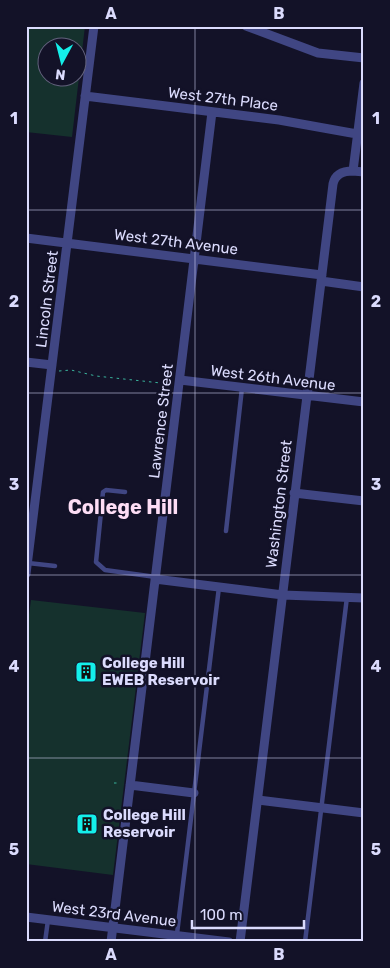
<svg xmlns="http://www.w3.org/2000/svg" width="390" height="968" font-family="Rubik,sans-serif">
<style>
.green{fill:#15312d;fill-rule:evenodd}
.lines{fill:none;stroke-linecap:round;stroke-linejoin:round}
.path{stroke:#39b39c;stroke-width:1;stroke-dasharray:2.5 4;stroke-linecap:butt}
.service{stroke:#404683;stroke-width:4.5}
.minor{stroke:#404683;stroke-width:9}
.grid{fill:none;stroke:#dbdbfd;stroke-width:1;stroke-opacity:0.55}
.labels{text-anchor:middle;stroke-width:5;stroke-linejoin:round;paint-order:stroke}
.street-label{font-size:15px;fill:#dbdbfd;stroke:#131228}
.poi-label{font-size:15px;font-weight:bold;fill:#dbdbfd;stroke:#131228;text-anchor:start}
.district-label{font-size:20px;font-weight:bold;fill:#fdddf5;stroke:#131228}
.neatline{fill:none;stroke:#dbdbfd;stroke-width:2}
.grid-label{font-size:16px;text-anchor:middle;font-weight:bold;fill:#dbdbfd}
</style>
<rect width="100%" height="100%" fill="#131228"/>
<path class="green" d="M 26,26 L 85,26 L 72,137 L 26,132 ZM 48,48 L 78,48 L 78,78 L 48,78 Z
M 31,600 L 145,613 L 113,875 L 26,864 L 26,636 Z"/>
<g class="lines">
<path class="path" d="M 59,371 L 71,370 L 96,376 L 170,384
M 114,783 L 118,783"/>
<path class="service" d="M 125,492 L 106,490 L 103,492 L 96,562 L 105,570 L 156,577
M 226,531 L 242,388
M 28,563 L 55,566
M 45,942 L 48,920
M 176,942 L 219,587
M 305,942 L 347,597"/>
<path class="minor" d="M 246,26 L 318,53 L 364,58
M 85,96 L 279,120 L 357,134
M 353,171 L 364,172
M 26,238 L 322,275
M 321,281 L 364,287
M 26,362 L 52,365
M 180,380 L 364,402
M 294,493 L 364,501
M 26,574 L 94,26
M 155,579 L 283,595 L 364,598
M 130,785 L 194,793
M 258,800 L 364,813
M 26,917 L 229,942
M 111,942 L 212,112
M 240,942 L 333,184 C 335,174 343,171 353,171 L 364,83"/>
</g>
<path class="grid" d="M 195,26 L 195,942M 26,210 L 364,210M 26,393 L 364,393M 26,575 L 364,575M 26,758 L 364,758"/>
<defs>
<g id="building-square" transform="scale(1.125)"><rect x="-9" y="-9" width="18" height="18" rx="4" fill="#14efea" stroke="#131228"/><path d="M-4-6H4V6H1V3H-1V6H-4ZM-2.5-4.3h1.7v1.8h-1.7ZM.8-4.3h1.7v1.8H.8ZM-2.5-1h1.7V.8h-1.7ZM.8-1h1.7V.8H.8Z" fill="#111"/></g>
</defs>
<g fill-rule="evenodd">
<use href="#building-square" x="86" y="672"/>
<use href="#building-square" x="87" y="824"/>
</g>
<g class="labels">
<g class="street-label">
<text transform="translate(223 99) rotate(7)" y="5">West 27th Place</text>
<text transform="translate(176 242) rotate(7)" y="5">West 27th Avenue</text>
<text transform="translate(47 299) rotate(-83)" y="5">Lincoln Street</text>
<text transform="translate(273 378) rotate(7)" y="5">West 26th Avenue</text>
<text transform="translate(161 421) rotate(-83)" y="5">Lawrence Street</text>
<text transform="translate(279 504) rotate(-83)" y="5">Washington Street</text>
<text transform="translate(114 914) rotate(7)" y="5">West 23rd Avenue</text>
</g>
<g class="poi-label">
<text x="102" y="668">College Hill<tspan x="102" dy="17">EWEB Reservoir</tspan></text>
<text x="103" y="820">College Hill<tspan x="103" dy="17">Reservoir</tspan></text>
</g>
<g class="district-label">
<text x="123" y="514">College Hill</text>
</g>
</g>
<rect width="390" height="968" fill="none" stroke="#131228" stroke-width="55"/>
<g transform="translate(62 62) rotate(187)"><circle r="24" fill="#131228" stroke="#63627d"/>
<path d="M0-4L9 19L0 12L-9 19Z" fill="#14efea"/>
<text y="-8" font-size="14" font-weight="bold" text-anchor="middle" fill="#dbdbfd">N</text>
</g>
<path d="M192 920v8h112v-8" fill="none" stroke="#dbdbfd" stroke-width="2.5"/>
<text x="200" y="920" font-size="15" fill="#dbdbfd" stroke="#131228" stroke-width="4" paint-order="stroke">100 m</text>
<rect x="28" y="28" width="334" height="912" class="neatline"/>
<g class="grid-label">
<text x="111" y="19">A</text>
<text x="279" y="19">B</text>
<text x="14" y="124">1</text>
<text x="376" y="124">1</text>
<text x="14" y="307">2</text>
<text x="376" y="307">2</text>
<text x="14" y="490">3</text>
<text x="376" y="490">3</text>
<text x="14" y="672">4</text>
<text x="376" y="672">4</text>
<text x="14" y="855">5</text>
<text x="376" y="855">5</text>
<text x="111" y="960">A</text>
<text x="279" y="960">B</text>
</g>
</svg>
